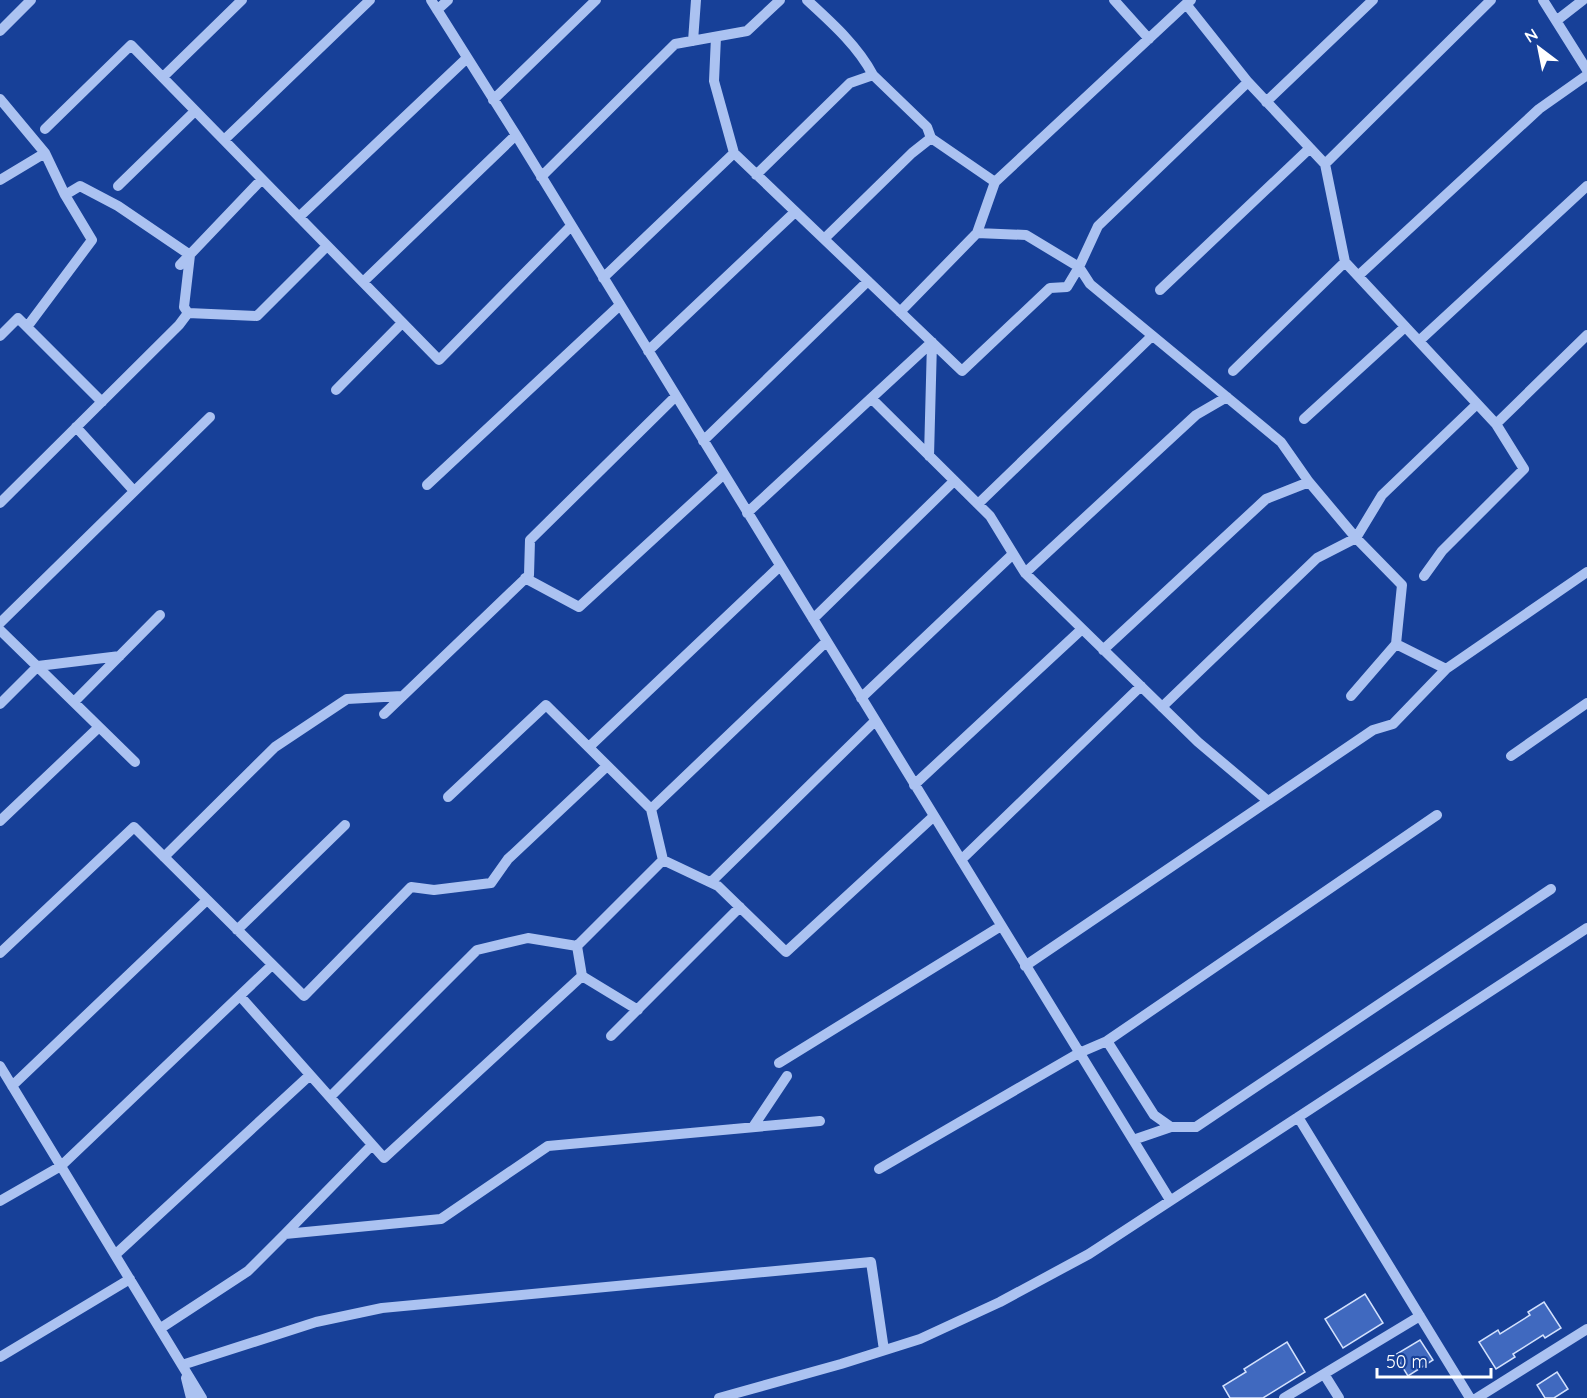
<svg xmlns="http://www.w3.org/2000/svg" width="1587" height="1398" font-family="Quicksand,sans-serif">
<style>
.building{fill:#4069bf;stroke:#d2e0fc;stroke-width:1.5}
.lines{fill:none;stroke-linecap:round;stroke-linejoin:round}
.minor{stroke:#abc2f1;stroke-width:10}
</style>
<rect width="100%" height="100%" fill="#174098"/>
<path class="building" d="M 1365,1294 L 1383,1323 L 1343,1348 L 1325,1319 Z
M 1544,1302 L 1561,1328 L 1545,1338 L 1543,1335 L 1513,1354 L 1515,1357 L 1496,1369 L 1479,1342 L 1498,1330 L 1500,1334 L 1530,1315 L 1528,1312 Z
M 1420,1340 L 1433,1360 L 1408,1376 L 1395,1355 Z
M 1287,1342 L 1305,1372 L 1263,1398 L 1230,1398 L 1223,1386 L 1246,1372 L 1244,1369 Z
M 1557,1372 L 1568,1389 L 1554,1398 L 1545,1398 L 1537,1385 Z"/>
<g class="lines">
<path class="minor" d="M 431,0 L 516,135 L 1170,1200
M 807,0 C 831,22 858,46 873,75 L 927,127 L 931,138 L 995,182
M 1114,0 L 1149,39
M 1543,0 L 1587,70
M 1186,4 L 1248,82 L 1325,164 L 1345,262 L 1496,424 L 1524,469 L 1442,551 L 1424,576
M 437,10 L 448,0
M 1556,21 L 1583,0
M 0,31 L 31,0
M 716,37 L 714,81 L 734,153 L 962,371 L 1050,288 L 1067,287 L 1079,267 L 1090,284 L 1281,442 L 1309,482 L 1356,538 L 1402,585 L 1396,644 L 1351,696
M 693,41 L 696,0
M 163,77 L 242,0
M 0,99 L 45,153 L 65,195 L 92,240 L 27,327
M 493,100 L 596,0
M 1266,102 L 1373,0
M 45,129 L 131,45 L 439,360 L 571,226
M 224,140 L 370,0
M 1325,164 L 1491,0
M 756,175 L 850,83 L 873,75
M 541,177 L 675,44 L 747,31 L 780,0
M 0,180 L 45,153
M 118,186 L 195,111
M 65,195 L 80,186 L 118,206 L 190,255 L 184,307 L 188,313
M 299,217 L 467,58
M 977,233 L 1026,235 L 1079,267 L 1098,226 L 1248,82
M 824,239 L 912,153 L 931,138
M 180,265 L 262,179
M 1358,276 L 1539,109 L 1587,75
M 603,278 L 734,153
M 363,282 L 516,135
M 1160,290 L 1310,148
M 900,312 L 977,233 L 995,182 L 1186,4 L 1191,0
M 188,313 L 257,316 L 327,246
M 0,336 L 18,318 L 102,402
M 1419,341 L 1587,186
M 648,351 L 795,212
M 1233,371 L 1345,262
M 336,390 L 402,323
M 872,399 L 990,516 L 1025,573 L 1198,742 L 1268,801
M 1304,419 L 1405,327
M 1496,424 L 1587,335
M 76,427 L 134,491
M 703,441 L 868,281
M 929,456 L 932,342
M 427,485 L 620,305
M 0,503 L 179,325 L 188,313
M 978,504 L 1152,336
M 747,513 L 932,342
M 1025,573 L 1196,415 L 1227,397
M 525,578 L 579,607 L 724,474
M 813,619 L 954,481
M 0,623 L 210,417
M 0,630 L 135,762
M 1103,650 L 1266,499 L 1309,482
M 1446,669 L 1587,572
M 861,698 L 1013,554
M 74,702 L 160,615
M 0,704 L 38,666 L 120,656
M 1162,707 L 1317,558 L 1356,538 L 1382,495 L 1477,404
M 384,714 L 529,575 L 530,540 L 676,396
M 589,747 L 780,566
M 1511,756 L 1587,703
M 914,785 L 1082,629
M 448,797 L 546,705 L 651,809 L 663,860 L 718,886 L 786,952 L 934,816
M 651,809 L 826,642
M 0,821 L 99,727
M 164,857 L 275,747 L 347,699 L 402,696
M 961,860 L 1141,686
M 711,882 L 875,721
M 237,930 L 345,825
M 577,946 L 663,860
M 0,953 L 134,827 L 304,996 L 411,887 L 434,890 L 491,883 L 508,859 L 607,766
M 1025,966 L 1373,730 L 1393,724 L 1446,669 L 1396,644
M 582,976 L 638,1010
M 240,996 L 384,1158 L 582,976
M 611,1036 L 740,907
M 1107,1041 L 1154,1115 L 1171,1127 L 1196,1127 L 1551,889
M 779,1063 L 1001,926
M 0,1066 L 202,1398
M 12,1086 L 207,900
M 330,1097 L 477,950 L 528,938 L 577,946 L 582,976
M 1298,1117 L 1470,1398
M 753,1127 L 787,1076
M 1133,1140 L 1171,1127
M 879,1169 L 1079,1053 L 1107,1041 L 1437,815
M 0,1201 L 61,1166 L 272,965
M 285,1234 L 372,1145
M 116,1254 L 310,1075
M 161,1328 L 248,1271 L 285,1234 L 441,1219 L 548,1146 L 820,1121
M 0,1357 L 130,1279
M 182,1365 L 316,1322 L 382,1308 L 871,1262 L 884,1350
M 1324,1374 L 1339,1398
M 186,1378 L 191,1398
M 719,1398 L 841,1364 L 920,1339 L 1000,1302 L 1089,1254 L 1587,928
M 1284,1398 L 1420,1316
M 1477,1398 L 1587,1329"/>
</g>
<g transform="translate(1539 48) rotate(328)" stroke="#174098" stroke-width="4.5" paint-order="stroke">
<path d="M0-4.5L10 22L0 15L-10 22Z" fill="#ffffff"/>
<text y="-9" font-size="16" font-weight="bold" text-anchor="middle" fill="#ffffff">N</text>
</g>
<path d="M1377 1368v9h114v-9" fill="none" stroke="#ffffff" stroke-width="3"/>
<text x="1386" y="1368" font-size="18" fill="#ffffff" stroke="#174098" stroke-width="4.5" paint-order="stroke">50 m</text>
</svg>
